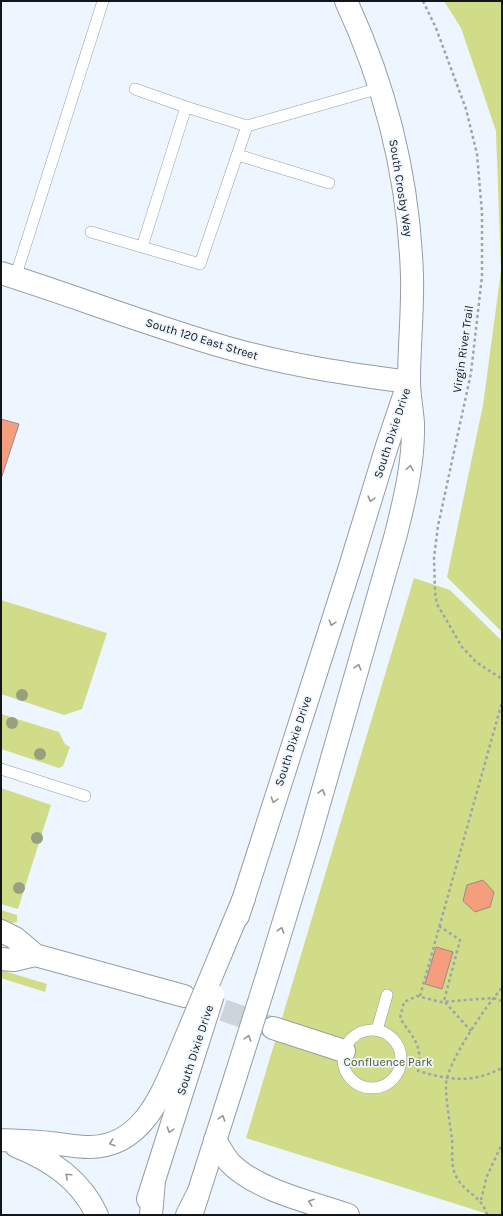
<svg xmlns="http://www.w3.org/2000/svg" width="503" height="1216" font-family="Karla,sans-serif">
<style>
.green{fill:#d1dc89}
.building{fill:#f59e7d;stroke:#978b87}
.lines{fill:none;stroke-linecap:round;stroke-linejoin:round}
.street-tunnel{stroke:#ccd4dc;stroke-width:22;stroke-dasharray:22 11;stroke-linecap:butt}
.lane-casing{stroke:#969da6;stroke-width:12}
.street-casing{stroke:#969da6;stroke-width:24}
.secondary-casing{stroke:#969da6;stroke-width:24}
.highway-casing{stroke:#969da6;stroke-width:24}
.path{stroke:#9ea4ab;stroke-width:2.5;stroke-dasharray:3 3;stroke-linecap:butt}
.lane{stroke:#fff;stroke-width:11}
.street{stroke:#fff;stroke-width:22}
.secondary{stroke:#fff;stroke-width:22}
.highway{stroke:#fff;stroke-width:22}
.secondary-bridge-casing{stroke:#969da6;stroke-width:24;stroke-linecap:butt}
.highway-bridge-casing{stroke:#969da6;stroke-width:24;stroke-linecap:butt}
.secondary-bridge{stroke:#fff;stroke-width:22}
.highway-bridge{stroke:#fff;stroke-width:22}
.tree{fill:#99a080}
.oneway{stroke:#959698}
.labels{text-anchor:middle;stroke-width:3.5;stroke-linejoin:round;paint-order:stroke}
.street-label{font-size:12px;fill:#131619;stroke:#edf5ff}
.park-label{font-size:12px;fill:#545a19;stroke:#edf5ff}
</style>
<rect width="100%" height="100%" fill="#edf5ff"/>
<path class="green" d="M 444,1 L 502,1 L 502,632 L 447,577 L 483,405 L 501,271 L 496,131 L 461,28 Z
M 414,578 L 450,590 L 502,641 L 502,1215 L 491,1215 L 246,1138 Z
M 1,600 L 107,633 L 82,709 L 64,715 L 1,694 Z
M 1,714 L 59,732 L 65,744 L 70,747 L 63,766 L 59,768 L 1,749 Z
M 1,788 L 51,805 L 18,909 L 1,904 Z
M 1,910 L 17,915 L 17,922 L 13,923 L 1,919 Z
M 1,970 L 47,984 L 45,992 L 1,978 Z"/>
<path class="building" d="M 1,419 L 19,424 L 1,479 Z
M 483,880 L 494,892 L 490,907 L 475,912 L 463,901 L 467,885 Z
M 436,947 L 453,952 L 442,989 L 425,984 Z"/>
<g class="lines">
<path class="street-tunnel" d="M 192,999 L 271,1027"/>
<g class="lane-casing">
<path id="lane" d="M 135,89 L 186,107 L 142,247
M 186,107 L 247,126
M 238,155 L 329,183
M 91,232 L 200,264 L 247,126 L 380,88
M 15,278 L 103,1
M 1,769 L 85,796
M343 1059a29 29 0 1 1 58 0a29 29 0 1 1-58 0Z
M 377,1030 L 387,995"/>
</g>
<g class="street-casing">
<path id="street" d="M 1,273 C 77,297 151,326 228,348 C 288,365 347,374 409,382
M 1,931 L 15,938 L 35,955
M 1,959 L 14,960 L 35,955 L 184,996
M 273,1028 L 344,1051"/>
</g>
<g class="secondary-casing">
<path id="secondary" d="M 238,916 L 349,570 L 387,446 L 407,387
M 270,967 L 309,839 L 396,534 C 405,498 414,461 413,423 C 412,409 409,395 409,381 C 409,346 413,311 412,276 C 409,181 386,87 346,1
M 148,1199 L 191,1064
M 192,1213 L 236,1075"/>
</g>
<g class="highway-casing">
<path id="highway" d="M 221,953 L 244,898
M 1,1140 C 17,1141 33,1141 50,1143 C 63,1144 76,1147 89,1147 C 140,1147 160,1099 177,1059
M 215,1140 C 220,1148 224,1156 230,1163 C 258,1191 311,1202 348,1215
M 16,1146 C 51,1160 81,1180 97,1215
M 151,1215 L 154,1181
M 187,1215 L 197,1195"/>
</g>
<path class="path" d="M 423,1 L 436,28 L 466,109 L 477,154 L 482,213 L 482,276 L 471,373 L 438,526 L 434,558 L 435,592 L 437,604 L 462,647 L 476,662 L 502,679
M 439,926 L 460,940 L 444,1001 L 471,1031
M 420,996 L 502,702
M 502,1001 L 493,998 L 441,1002 L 417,996 L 404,1002 L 400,1018 C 413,1039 423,1043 418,1071 C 450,1080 471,1084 502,1068
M 481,1200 L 487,1176 L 502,1144
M 487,1215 C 482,1196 466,1194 457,1178 C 450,1166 453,1153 452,1140 C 450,1122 446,1103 446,1085 C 446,1064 487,1004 502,988"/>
<use href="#lane" class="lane"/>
<use href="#street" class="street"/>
<use href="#secondary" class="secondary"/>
<use href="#highway" class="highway"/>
<g class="secondary-bridge-casing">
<path id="secondary-bridge" d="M 191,1064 L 213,995
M 236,1075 L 270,967"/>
</g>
<g class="highway-bridge-casing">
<path id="highway-bridge" d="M 177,1059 L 221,953"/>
</g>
<use href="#secondary-bridge" class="secondary-bridge"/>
<use href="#highway-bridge" class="highway-bridge"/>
</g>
<g class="tree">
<circle cx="22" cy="695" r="6"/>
<circle cx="12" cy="723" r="6"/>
<circle cx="40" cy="754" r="6"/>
<circle cx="37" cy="838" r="6"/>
<circle cx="19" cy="888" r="6"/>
</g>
<defs><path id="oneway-chevron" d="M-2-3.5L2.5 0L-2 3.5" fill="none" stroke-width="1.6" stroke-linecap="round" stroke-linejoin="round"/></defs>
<g class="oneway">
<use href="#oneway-chevron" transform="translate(410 468) rotate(-82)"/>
<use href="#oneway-chevron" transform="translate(371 499) rotate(106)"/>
<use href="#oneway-chevron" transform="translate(332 623) rotate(108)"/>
<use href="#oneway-chevron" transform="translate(358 667) rotate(-74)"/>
<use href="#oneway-chevron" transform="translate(322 792) rotate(-74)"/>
<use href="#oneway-chevron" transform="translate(274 800) rotate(107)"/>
<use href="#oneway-chevron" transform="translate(281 930) rotate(-73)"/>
<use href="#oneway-chevron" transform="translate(248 1038) rotate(-73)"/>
<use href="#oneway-chevron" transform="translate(222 1118) rotate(-72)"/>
<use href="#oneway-chevron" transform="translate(170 1130) rotate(108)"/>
<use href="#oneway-chevron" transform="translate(112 1143) rotate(161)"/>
<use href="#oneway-chevron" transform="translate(68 1176) rotate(-137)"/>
<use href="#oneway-chevron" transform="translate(311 1202) rotate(-161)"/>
</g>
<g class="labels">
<g class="street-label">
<text transform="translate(401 188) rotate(81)" y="4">South Crosby Way</text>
<text transform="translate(202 339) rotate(17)" y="4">South 120 East Street</text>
<text transform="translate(463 349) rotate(-82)" y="4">Virgin River Trail</text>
<text transform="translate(392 433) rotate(-72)" y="4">South Dixie Drive</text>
<text transform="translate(293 741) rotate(-72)" y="4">South Dixie Drive</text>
<text transform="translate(195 1050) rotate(-72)" y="4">South Dixie Drive</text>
</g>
<g class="park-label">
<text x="388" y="1066">Confluence Park</text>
</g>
</g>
<rect width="503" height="1216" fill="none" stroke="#131619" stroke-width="4"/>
</svg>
